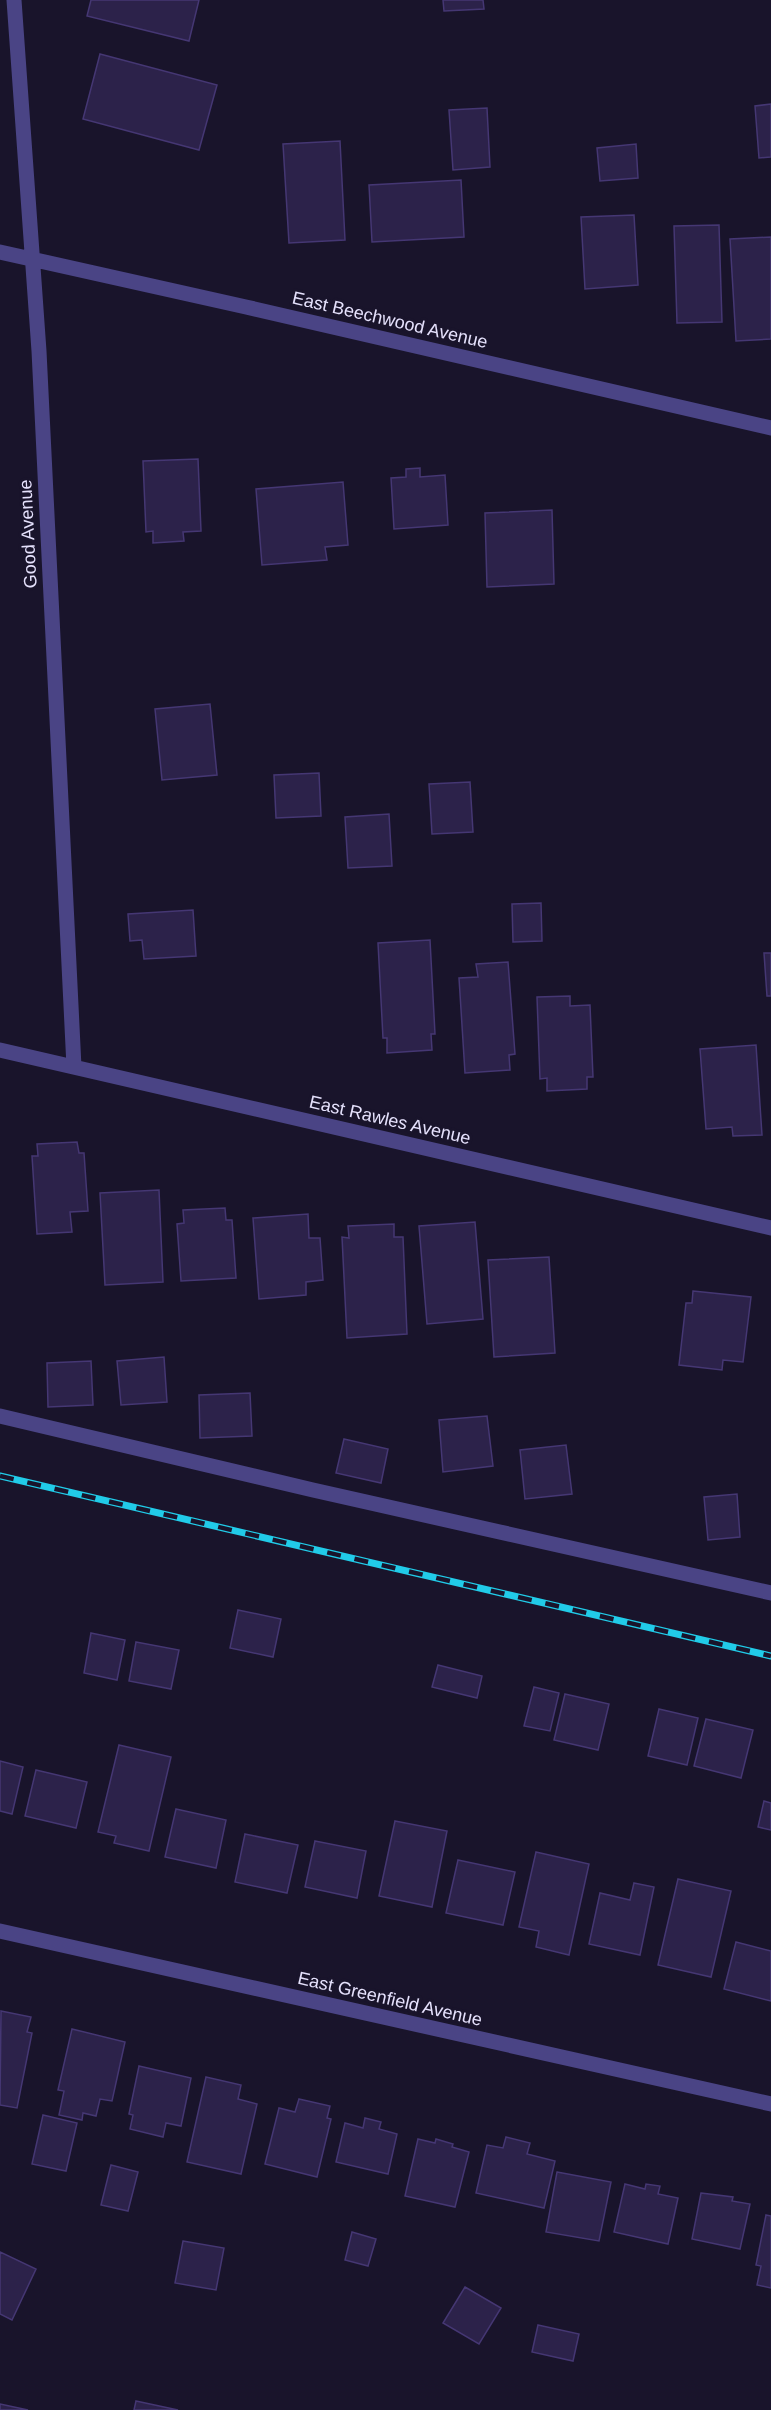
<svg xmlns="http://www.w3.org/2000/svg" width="771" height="2410" font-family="Helvetica,sans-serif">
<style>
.building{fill:#2c224a;stroke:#453773;stroke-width:1.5}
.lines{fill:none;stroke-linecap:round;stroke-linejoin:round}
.service{stroke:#4a4485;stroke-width:15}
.minor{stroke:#4a4485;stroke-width:15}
.rail-casing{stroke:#21cbe8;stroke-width:7}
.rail{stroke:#19142b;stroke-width:4.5;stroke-dasharray:14;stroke-linecap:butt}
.labels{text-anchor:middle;stroke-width:6;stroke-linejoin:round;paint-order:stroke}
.street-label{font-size:18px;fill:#e5e1fc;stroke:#19142b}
</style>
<rect width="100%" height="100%" fill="#19142b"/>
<path class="building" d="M 91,0 L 199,0 L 189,41 L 87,16 Z
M 443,0 L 483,0 L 484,9 L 444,11 Z
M 100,54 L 217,85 L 199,150 L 83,119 Z
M 771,104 L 771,157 L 759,158 L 755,106 Z
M 487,108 L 490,167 L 453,170 L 449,110 Z
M 340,141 L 345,240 L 289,243 L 283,144 Z
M 636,144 L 638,178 L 600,181 L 597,148 Z
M 461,180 L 464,237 L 372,242 L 369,185 Z
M 634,215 L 638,285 L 585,289 L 581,217 Z
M 719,225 L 722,322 L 677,323 L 674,226 Z
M 771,237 L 771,339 L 736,341 L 730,239 Z
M 198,459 L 201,531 L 183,532 L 184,541 L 153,543 L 153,531 L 146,532 L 143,461 Z
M 420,468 L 420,477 L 445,475 L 448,525 L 394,529 L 391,478 L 406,477 L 406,469 Z
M 343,482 L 348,545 L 325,547 L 327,560 L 262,565 L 256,489 Z
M 552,510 L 554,584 L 487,587 L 485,513 Z
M 210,704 L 217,775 L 162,780 L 155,709 Z
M 319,773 L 321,816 L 276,818 L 274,775 Z
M 470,782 L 473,832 L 432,834 L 429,784 Z
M 389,814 L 392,866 L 348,868 L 345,817 Z
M 541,903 L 542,941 L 513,942 L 512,904 Z
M 193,910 L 196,956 L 144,959 L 142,940 L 130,941 L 128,914 Z
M 430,940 L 435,1034 L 431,1034 L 432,1050 L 387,1053 L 387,1038 L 383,1038 L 378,943 Z
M 764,953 L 771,953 L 771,996 L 767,996 Z
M 508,962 L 515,1054 L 509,1055 L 510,1070 L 465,1073 L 459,978 L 478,977 L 476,964 Z
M 570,996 L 570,1006 L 590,1005 L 593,1077 L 587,1077 L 587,1089 L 547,1091 L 547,1078 L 540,1079 L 537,997 Z
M 756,1045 L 762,1135 L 733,1136 L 732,1127 L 706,1129 L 700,1049 Z
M 77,1142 L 79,1153 L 84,1153 L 88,1211 L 70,1212 L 72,1232 L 37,1234 L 32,1156 L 38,1156 L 37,1144 Z
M 159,1190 L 163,1282 L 105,1285 L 100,1193 Z
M 225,1208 L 226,1220 L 232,1220 L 236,1278 L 181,1281 L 177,1224 L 184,1223 L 183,1210 Z
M 308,1214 L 309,1238 L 320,1238 L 323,1280 L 306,1282 L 306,1295 L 259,1299 L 253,1218 Z
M 475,1222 L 483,1319 L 427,1324 L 419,1226 Z
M 394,1224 L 394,1237 L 403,1237 L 407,1334 L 347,1338 L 342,1237 L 349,1238 L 348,1226 Z
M 549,1257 L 555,1353 L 494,1357 L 488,1260 Z
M 693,1291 L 751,1297 L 743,1362 L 723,1360 L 722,1370 L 679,1365 L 686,1303 L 692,1303 Z
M 164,1357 L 167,1402 L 121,1405 L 117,1361 Z
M 91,1361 L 93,1405 L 48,1407 L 47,1363 Z
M 250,1393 L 252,1436 L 200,1438 L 199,1395 Z
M 487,1416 L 493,1466 L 443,1472 L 439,1420 Z
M 344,1439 L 388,1449 L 381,1483 L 336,1473 Z
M 566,1445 L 572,1494 L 525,1499 L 520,1450 Z
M 737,1494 L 740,1537 L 708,1540 L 704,1497 Z
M 238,1610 L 281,1619 L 273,1657 L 230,1648 Z
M 91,1633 L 125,1640 L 117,1680 L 84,1673 Z
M 136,1642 L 179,1650 L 171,1689 L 129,1681 Z
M 438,1665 L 482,1676 L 477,1698 L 432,1687 Z
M 534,1687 L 559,1693 L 550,1731 L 524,1726 Z
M 565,1694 L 609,1704 L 598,1750 L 554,1740 Z
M 659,1709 L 698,1718 L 687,1765 L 648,1756 Z
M 706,1719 L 753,1730 L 741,1778 L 694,1766 Z
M 119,1745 L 171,1757 L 149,1851 L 114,1843 L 116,1836 L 98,1832 Z
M 0,1761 L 23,1767 L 12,1814 L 0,1811 Z
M 36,1770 L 87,1782 L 76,1828 L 25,1816 Z
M 764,1801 L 771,1803 L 771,1830 L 758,1827 Z
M 176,1809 L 226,1820 L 216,1868 L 165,1857 Z
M 395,1821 L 447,1831 L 432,1907 L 379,1896 Z
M 245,1834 L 298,1845 L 287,1893 L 235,1882 Z
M 315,1841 L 366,1851 L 357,1898 L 305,1887 Z
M 536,1852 L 589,1864 L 569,1955 L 536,1947 L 539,1931 L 519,1927 Z
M 458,1860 L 515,1872 L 503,1925 L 446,1913 Z
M 678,1879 L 731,1891 L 711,1977 L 658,1965 Z
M 634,1883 L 654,1887 L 640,1955 L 589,1944 L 600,1893 L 630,1900 Z
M 736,1942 L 771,1951 L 771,2001 L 724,1989 Z
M 1,2011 L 31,2017 L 27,2032 L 32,2033 L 17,2108 L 0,2105 Z
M 72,2029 L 125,2042 L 112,2101 L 100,2099 L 96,2116 L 83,2113 L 82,2120 L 59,2115 L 64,2091 L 58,2090 Z
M 139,2066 L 191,2078 L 181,2126 L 166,2123 L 163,2137 L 130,2129 L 133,2115 L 129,2114 Z
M 206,2077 L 241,2085 L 238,2099 L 257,2104 L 241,2174 L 187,2162 Z
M 299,2099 L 330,2106 L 327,2118 L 331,2119 L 317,2177 L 265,2164 L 279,2108 L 295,2112 Z
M 43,2115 L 77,2123 L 66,2171 L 32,2164 Z
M 365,2118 L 381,2122 L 379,2129 L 397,2134 L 388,2174 L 336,2162 L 345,2123 L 363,2128 Z
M 506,2137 L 530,2143 L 527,2154 L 555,2161 L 544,2208 L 476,2193 L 487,2145 L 503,2148 Z
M 418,2139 L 435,2143 L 436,2139 L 453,2144 L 452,2147 L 469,2152 L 455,2207 L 405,2196 Z
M 111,2165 L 138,2172 L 128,2211 L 101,2205 Z
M 557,2172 L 611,2182 L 599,2241 L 546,2232 Z
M 625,2184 L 645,2189 L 646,2184 L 660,2186 L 658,2194 L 678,2198 L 668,2244 L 614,2232 Z
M 701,2193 L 733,2197 L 732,2201 L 750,2204 L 740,2249 L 692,2239 Z
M 766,2215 L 771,2216 L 771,2288 L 757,2285 L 761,2266 L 756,2265 Z
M 352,2232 L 376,2239 L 368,2266 L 345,2260 Z
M 183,2241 L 224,2248 L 216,2290 L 175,2283 Z
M 0,2252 L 36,2269 L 12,2320 L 0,2314 Z
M 465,2287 L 501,2308 L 479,2344 L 443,2323 Z
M 538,2325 L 579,2334 L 573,2361 L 532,2352 Z
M 136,2401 L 178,2410 L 134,2410 Z
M 0,2404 L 28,2410 L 0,2410 Z"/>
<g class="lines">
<path class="service" d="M 0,1416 L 313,1490 L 771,1593"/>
<path class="minor" d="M 14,0 L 39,351 L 74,1067
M 0,252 L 246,307 L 771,428
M 0,1050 L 771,1228
M 0,1931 L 771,2104"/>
<g class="rail-casing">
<path id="rail" d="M 0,1476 L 771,1656"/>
</g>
<use href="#rail" class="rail"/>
</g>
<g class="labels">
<g class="street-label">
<text transform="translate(390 320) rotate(13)" y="6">East Beechwood Avenue</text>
<text transform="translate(28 534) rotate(-93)" y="6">Good Avenue</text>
<text transform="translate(390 1120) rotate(13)" y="6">East Rawles Avenue</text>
<text transform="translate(390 1999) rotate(13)" y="6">East Greenfield Avenue</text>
</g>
</g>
</svg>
